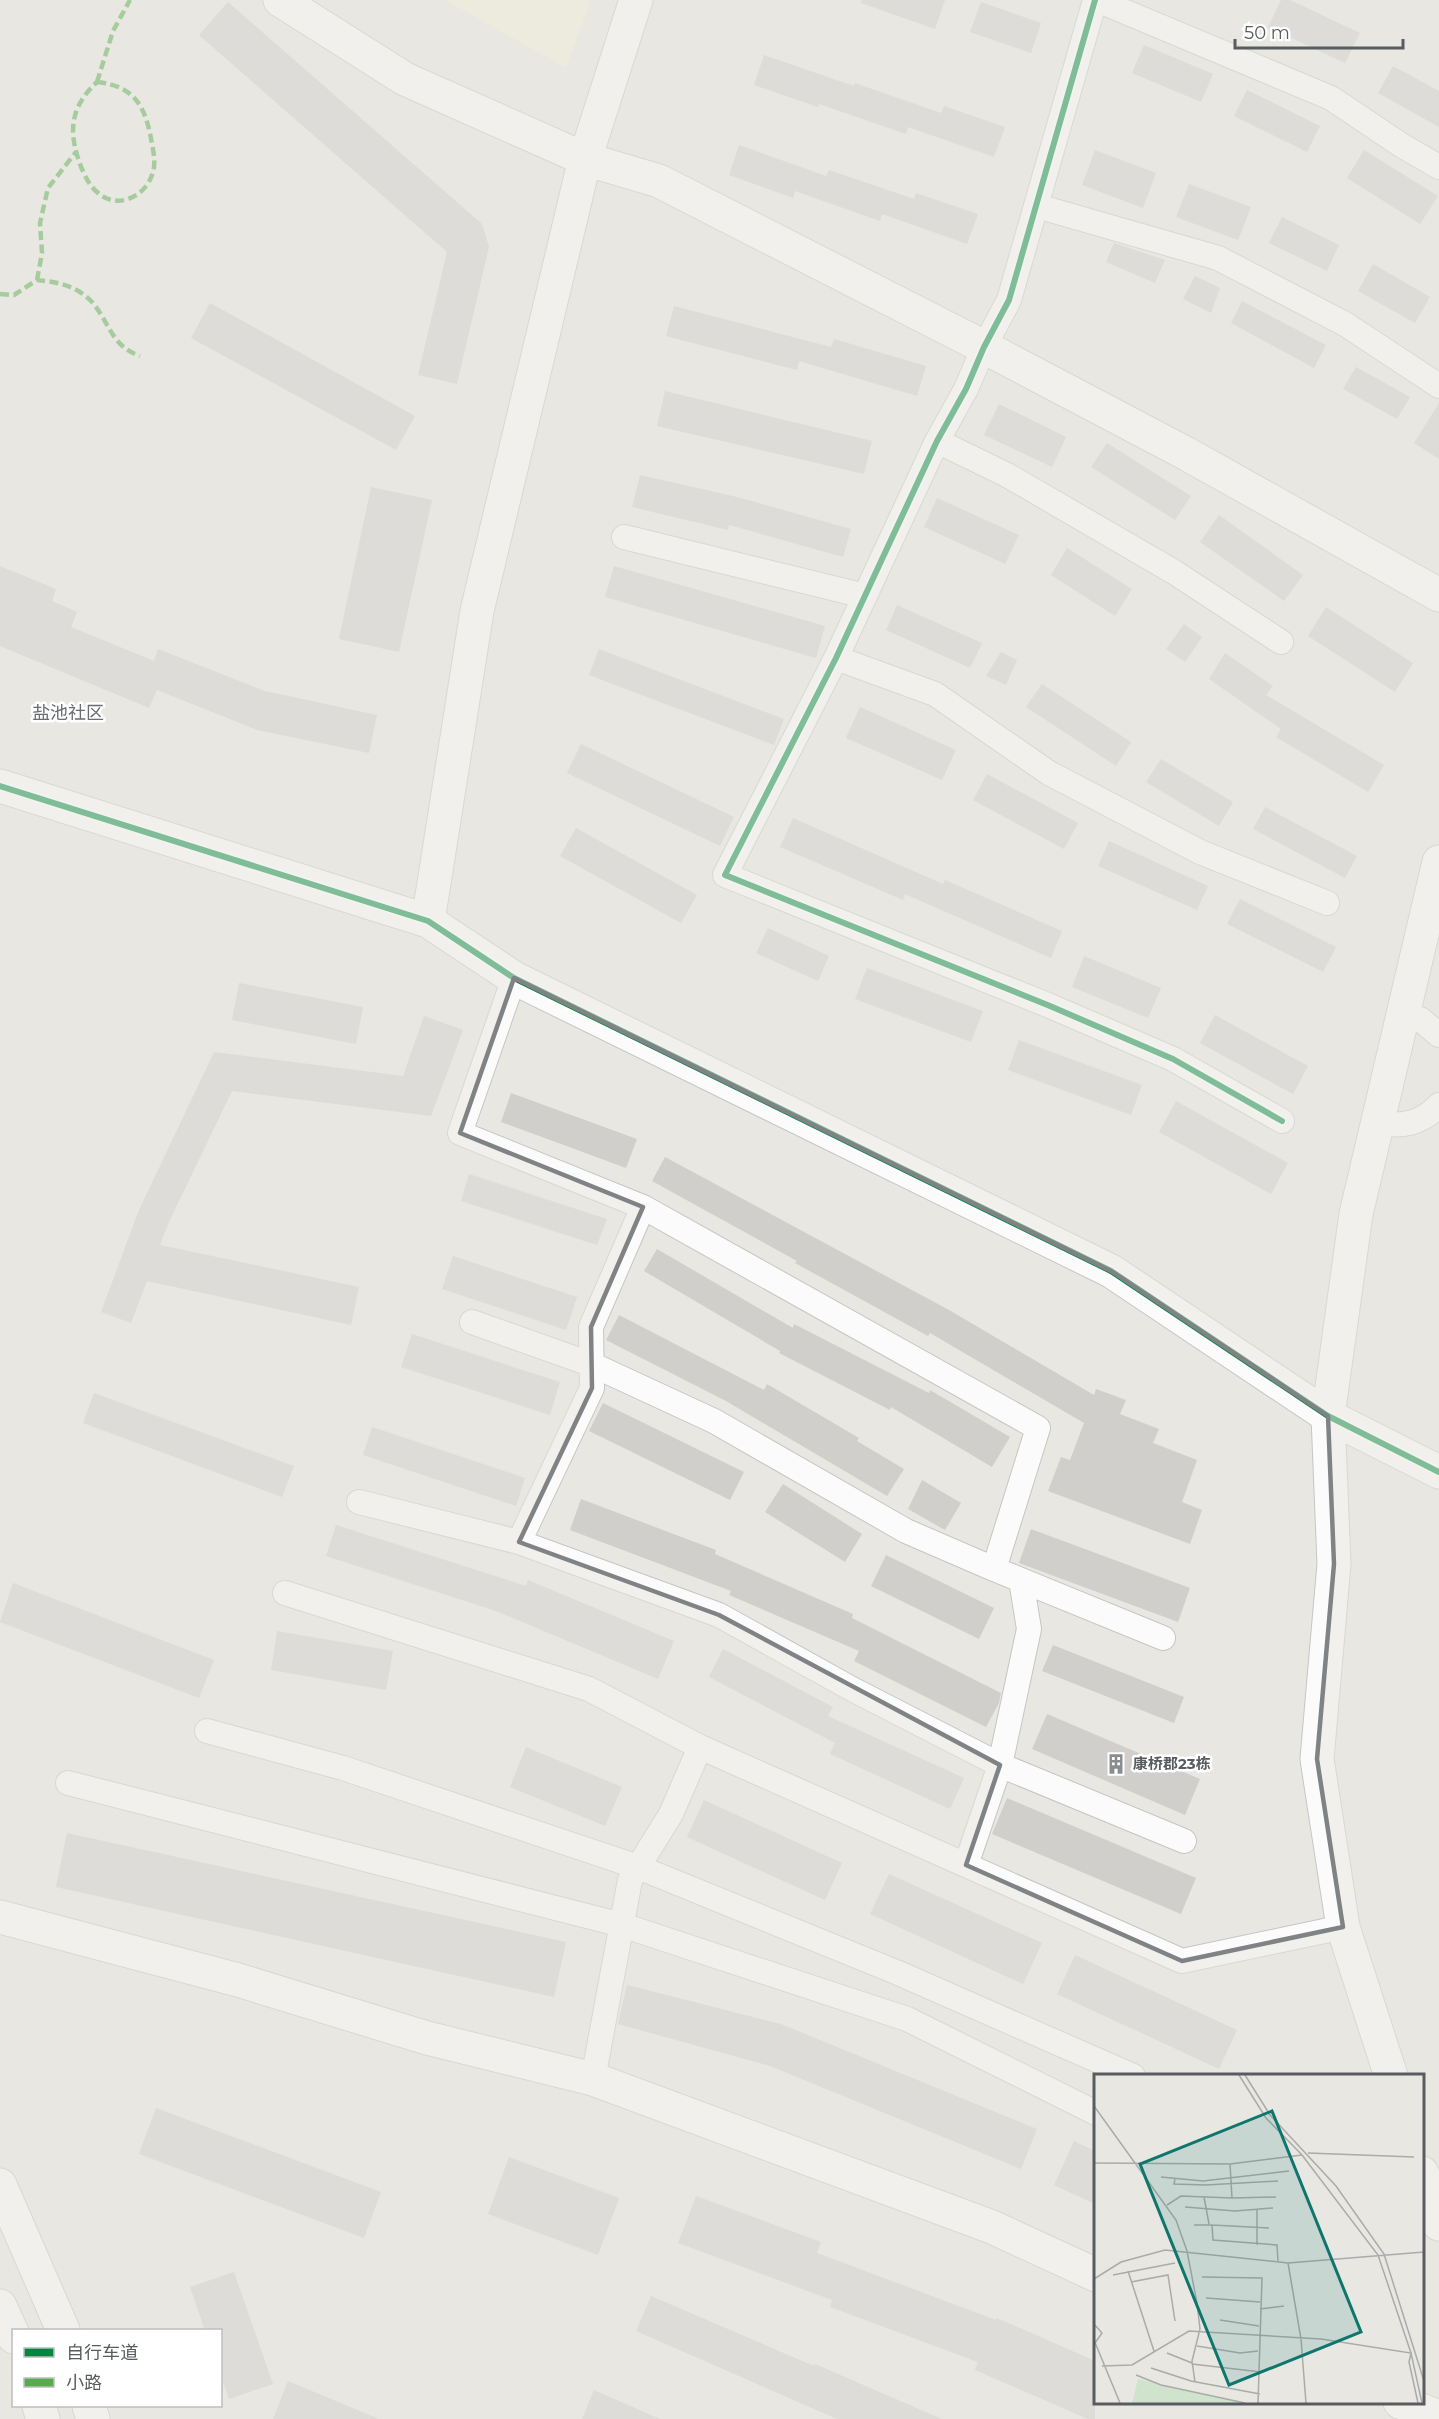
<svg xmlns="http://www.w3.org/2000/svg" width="1439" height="2419" font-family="Montserrat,'Noto Sans SC',sans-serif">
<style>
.commercial{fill:#f3edda}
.building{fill:#d0cfcc}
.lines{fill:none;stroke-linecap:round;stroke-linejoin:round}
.street-casing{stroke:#c5c5c4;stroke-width:26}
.secondary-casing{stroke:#c5c6c5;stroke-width:35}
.street{stroke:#fcfbfb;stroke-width:24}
.secondary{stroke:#fcfbfb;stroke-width:33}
.quiet{stroke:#58ab4b;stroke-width:4.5;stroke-dasharray:9 4.5;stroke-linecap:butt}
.cycleway-casing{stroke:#fff;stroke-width:10}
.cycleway{stroke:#00873e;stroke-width:6}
.marked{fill:none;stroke:#808385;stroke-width:4.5;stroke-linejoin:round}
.labels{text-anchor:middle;stroke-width:5;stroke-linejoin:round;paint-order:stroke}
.poi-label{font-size:15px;font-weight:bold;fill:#585c60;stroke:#fff;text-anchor:start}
.quarter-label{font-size:18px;fill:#696e72;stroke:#fff}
.inset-road{fill:none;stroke:#aaabaa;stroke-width:1.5}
.view{fill:#0f766e;fill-opacity:0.15;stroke:#0f766e;stroke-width:3}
.inset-edge{fill:none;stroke:#585c60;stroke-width:3}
</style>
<rect width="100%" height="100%" fill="#e8e7e2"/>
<path class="commercial" d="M 445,0 L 591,0 L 566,68 Z"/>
<path class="building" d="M 861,0 L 945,0 L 935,29 L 861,3 Z
M 1281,0 L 1290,0 L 1360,33 L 1345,63 L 1268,27 Z
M 228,2 L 482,224 L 489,247 L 457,384 L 418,375 L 447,252 L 199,35 Z
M 981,2 L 1041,23 L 1031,53 L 970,32 Z
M 1144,45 L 1213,74 L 1201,102 L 1132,73 Z
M 764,55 L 854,86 L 855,83 L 941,113 L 944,106 L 1005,127 L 994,157 L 908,127 L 906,134 L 819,104 L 818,107 L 754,85 Z
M 1393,66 L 1439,91 L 1439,127 L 1378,93 Z
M 1247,90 L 1320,126 L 1307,152 L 1234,116 Z
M 739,145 L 826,176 L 829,170 L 914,199 L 916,193 L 978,214 L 967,244 L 882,214 L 880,221 L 795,191 L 793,198 L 729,175 Z
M 1095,150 L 1156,173 L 1143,208 L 1082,185 Z
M 1364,150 L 1438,196 L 1420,224 L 1347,178 Z
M 1189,184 L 1251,207 L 1238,240 L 1176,217 Z
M 1282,217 L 1339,245 L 1327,271 L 1269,243 Z
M 1114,243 L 1165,260 L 1155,283 L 1106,262 Z
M 1373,264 L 1430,297 L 1415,323 L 1358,291 Z
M 1195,276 L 1220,288 L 1211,313 L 1183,299 Z
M 1242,301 L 1326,345 L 1314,368 L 1231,323 Z
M 210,303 L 415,416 L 396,450 L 191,338 Z
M 674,306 L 831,347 L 834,339 L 926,366 L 917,396 L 799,361 L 797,370 L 666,336 Z
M 1356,367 L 1410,397 L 1397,419 L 1343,389 Z
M 665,391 L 872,441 L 864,474 L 657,426 Z
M 1439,403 L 1439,459 L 1414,443 Z
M 999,404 L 1066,437 L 1052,467 L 984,435 Z
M 1107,443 L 1191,496 L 1175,520 L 1091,467 Z
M 640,475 L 737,497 L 851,529 L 843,557 L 729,525 L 728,530 L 632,507 Z
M 371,487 L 432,500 L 399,652 L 339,639 Z
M 937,498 L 1019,535 L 1005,564 L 924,527 Z
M 1219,515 L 1303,575 L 1284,601 L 1200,542 Z
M 1067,548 L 1132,589 L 1115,616 L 1051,575 Z
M 0,566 L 56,589 L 52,601 L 77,612 L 71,627 L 154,661 L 158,649 L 265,691 L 377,715 L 369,753 L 257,730 L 157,690 L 149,708 L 0,646 Z
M 614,566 L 825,626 L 816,658 L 605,597 Z
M 897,605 L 982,643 L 970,668 L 886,630 Z
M 1326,607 L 1413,663 L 1395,692 L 1308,636 Z
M 1184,624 L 1202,637 L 1185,662 L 1166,649 Z
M 599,649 L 784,719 L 774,745 L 589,675 Z
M 1001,652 L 1017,660 L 1006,685 L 986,676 Z
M 1225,653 L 1273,686 L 1266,695 L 1384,765 L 1368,792 L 1276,737 L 1281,729 L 1209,679 Z
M 1042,684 L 1131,742 L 1116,766 L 1026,707 Z
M 860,707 L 956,750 L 942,780 L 846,738 Z
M 581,744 L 734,817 L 720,846 L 567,773 Z
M 1161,759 L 1233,802 L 1219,826 L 1146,782 Z
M 987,774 L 1078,823 L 1064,849 L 973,800 Z
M 1265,807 L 1357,856 L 1345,878 L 1253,829 Z
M 793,818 L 943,884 L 945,880 L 1062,931 L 1051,958 L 905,894 L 903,900 L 780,847 Z
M 576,828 L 697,895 L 681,923 L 560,856 Z
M 1109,841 L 1208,886 L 1197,910 L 1098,866 Z
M 1240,899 L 1336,947 L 1323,972 L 1227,924 Z
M 768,928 L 829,956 L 818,981 L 756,953 Z
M 1084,956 L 1161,988 L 1148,1018 L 1072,987 Z
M 867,968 L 983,1011 L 971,1042 L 855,999 Z
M 239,983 L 363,1007 L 356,1044 L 232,1020 Z
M 1215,1015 L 1308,1066 L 1293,1094 L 1200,1043 Z
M 424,1016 L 463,1030 L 431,1116 L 232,1091 L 168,1224 L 160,1245 L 359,1287 L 351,1325 L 147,1281 L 131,1323 L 101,1312 L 139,1210 L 214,1052 L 403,1076 Z
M 1019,1040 L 1142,1085 L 1131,1115 L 1008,1070 Z
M 511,1093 L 637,1139 L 626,1168 L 501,1122 Z
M 1176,1101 L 1288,1163 L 1271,1194 L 1159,1132 Z
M 665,1157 L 949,1310 L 1094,1395 L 1096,1389 L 1126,1400 L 1120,1414 L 1159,1429 L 1153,1443 L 1197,1460 L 1182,1502 L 1202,1510 L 1190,1544 L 1048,1491 L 1061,1457 L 1070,1460 L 1084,1423 L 930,1333 L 928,1336 L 795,1263 L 797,1261 L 652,1181 Z
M 469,1174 L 607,1219 L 597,1245 L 461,1201 Z
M 657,1249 L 793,1328 L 794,1324 L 929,1393 L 930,1390 L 1010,1437 L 992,1467 L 891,1407 L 890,1410 L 779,1353 L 780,1351 L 644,1271 Z
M 453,1256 L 577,1297 L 566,1330 L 442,1289 Z
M 619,1315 L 764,1390 L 767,1384 L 859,1438 L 857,1441 L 904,1469 L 887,1496 L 726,1401 L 606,1340 Z
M 412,1334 L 560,1382 L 550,1415 L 401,1367 Z
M 94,1393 L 294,1466 L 282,1497 L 83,1423 Z
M 603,1403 L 744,1472 L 730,1500 L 589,1431 Z
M 372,1427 L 525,1478 L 516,1506 L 363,1455 Z
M 922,1480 L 961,1503 L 945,1530 L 908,1509 Z
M 783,1484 L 862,1534 L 845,1562 L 765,1512 Z
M 581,1499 L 716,1550 L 715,1554 L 853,1614 L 852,1618 L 1001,1693 L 999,1703 L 986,1727 L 854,1661 L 859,1651 L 729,1595 L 731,1591 L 570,1530 Z
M 336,1525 L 526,1586 L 528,1580 L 674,1641 L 658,1679 L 496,1611 L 326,1556 Z
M 1031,1529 L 1190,1588 L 1178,1622 L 1019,1563 Z
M 886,1555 L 994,1608 L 979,1639 L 871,1586 Z
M 13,1583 L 214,1660 L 199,1698 L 0,1622 Z
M 277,1631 L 393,1651 L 386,1690 L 271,1670 Z
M 1053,1645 L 1184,1697 L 1174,1723 L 1042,1671 Z
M 723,1649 L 833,1707 L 828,1716 L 964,1778 L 950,1809 L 830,1754 L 835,1743 L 709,1677 Z
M 1047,1714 L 1200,1779 L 1185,1815 L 1032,1749 Z
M 526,1747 L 622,1787 L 605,1826 L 510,1787 Z
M 1007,1798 L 1196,1878 L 1181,1914 L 992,1834 Z
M 704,1800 L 842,1863 L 825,1900 L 687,1837 Z
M 67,1833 L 566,1942 L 554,1997 L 56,1887 Z
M 889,1874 L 1042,1943 L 1023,1984 L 870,1914 Z
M 1075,1955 L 1237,2030 L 1219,2069 L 1057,1994 Z
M 627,1985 L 781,2024 L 1037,2129 L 1021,2169 L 770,2066 L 618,2024 Z
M 156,2108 L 381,2192 L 364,2238 L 139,2154 Z
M 1074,2141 L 1095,2151 L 1095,2204 L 1054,2185 Z
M 509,2157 L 619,2198 L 598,2255 L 488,2214 Z
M 696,2196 L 821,2242 L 817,2253 L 996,2320 L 997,2318 L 1095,2361 L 1095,2419 L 1088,2419 L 975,2370 L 978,2362 L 830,2307 L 832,2300 L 678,2243 Z
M 234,2272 L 273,2384 L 229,2399 L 220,2375 L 220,2331 L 205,2331 L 190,2287 Z
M 651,2296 L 814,2366 L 815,2364 L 942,2419 L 837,2419 L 636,2331 Z
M 288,2381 L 379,2419 L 273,2419 Z
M 594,2390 L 660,2419 L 582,2419 Z"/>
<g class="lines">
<g class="street-casing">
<path id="street" d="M 1095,0 L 1009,300 L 984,347 L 966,389 L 937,441 L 836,658 L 725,875 L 1050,1006 L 1173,1059 L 1282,1121
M 1097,0 L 1331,98 L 1401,145 L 1439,167
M 1037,206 L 1218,258 L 1345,324 L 1439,386
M 937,441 L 1007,475 L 1174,572 L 1281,642
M 624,537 L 865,596
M 836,658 L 935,694 L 1049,773 L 1200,852 L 1327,903
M 514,978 L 460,1133 L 643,1207 L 1038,1428 L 994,1569 L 1163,1638
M 1402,1014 L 1420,1019 L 1439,1035
M 1377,1123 C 1402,1127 1421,1124 1439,1105
M 472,1322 L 593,1365 L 714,1421 L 906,1531 L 994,1569
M 359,1502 L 519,1542 L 719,1615 L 852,1689 L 1000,1765 L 1184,1841
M 519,1542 L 592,1388 L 591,1327 L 643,1207
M 285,1593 L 589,1689 L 700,1747
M 207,1731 L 343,1768 L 638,1867 L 896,1972 L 1133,2076
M 68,1783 L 622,1925 L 907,2019 L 1096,2113
M 966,1865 L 1000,1765 L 1029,1629 L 1021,1580
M 593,2079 L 630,1880 L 671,1814 L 700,1747 L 1182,1961 L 1343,1927"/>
</g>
<g class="secondary-casing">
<path id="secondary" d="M 280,0 L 405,79 L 585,159 L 659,181 L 984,347 L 1187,454 L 1439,595
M 0,786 L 428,921 L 514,978 L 1111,1271 L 1328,1416 L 1439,1472
M 428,921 L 477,611 L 585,159 L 636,0
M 0,1917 L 238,1980 L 427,2038 L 593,2079 L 992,2227 L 1096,2275
M 1391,2076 L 1343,1927 L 1317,1759 L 1334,1564 L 1328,1416 L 1356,1214 L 1439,862
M 1422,2173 L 1439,2224
M 0,2185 L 63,2330
M 0,2306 L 14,2337
M 1400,2402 L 1439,2417
M 39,2406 L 43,2419
M 89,2406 L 93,2419"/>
</g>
<use href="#street" class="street"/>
<use href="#secondary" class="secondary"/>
<path class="quiet" d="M 97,82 C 136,86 146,108 152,144 C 154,154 156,165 152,175 C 144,198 116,210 97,192 C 86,183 78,161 75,147 C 69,120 77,101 97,82 Z
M 97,82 L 113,31 L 130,0
M 37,280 L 42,253 L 40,223 L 48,188 L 76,152
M 0,294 L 14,295 L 37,280 C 58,282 77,286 92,302 C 110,323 111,346 140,356"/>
<g class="cycleway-casing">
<path id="cycleway" d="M 1095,0 L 1009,300 L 984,347 L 966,389 L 937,441 L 836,658 L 725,875 L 1050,1006 L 1173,1059 L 1282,1121
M 0,786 L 428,921 L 514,978 L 1111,1271 L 1328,1416 L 1439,1472"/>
</g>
<use href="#cycleway" class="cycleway"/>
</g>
<path d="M0 0H1439V2419H0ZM 514,978 L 1111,1271 L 1328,1416 L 1334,1564 L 1317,1759 L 1343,1927 L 1182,1961 L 966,1865 L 1000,1765 L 719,1615 L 519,1542 L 592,1388 L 591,1327 L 643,1207 L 460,1133 Z" fill="#e8e7e2" fill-opacity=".55" fill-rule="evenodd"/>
<path class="marked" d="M 514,978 L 1111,1271 L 1328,1416 L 1334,1564 L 1317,1759 L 1343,1927 L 1182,1961 L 966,1865 L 1000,1765 L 719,1615 L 519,1542 L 592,1388 L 591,1327 L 643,1207 L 460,1133 Z"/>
<defs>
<g id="building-bare" transform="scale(1.62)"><path d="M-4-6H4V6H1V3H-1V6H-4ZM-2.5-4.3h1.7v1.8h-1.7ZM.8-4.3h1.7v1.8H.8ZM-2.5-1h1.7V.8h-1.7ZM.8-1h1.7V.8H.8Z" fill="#8a8d8e" stroke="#fff" stroke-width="2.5" paint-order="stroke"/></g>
</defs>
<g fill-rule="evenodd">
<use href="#building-bare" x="1116" y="1764"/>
</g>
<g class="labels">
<g class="poi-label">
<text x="1133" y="1769">康桥郡23栋</text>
</g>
<g class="quarter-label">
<text x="68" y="719">盐池社区</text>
</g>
</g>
<g transform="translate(1094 2074)">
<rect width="330" height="330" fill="#e8e7e2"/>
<path d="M 44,305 L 149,329 L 38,329 Z" fill="#d0e4cd"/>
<path class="inset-road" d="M 145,1 L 172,44 L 208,81 L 284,181 L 317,279 L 328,329M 151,1 L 176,41 L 242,112 L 290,180 L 330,307M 0,32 L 82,146 L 93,177 L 103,229 L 106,255 L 98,287 L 101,308M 214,79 L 320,83M 0,89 L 136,90 L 208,81M 67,103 L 109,107 L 195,97M 81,105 L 80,110 L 112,111 L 184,107M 110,123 L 115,150M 138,124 L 182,123M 73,131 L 87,122 L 138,124 L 136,90M 91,133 L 141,137 L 179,134M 163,136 L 163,171M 100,151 L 118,151 L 119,166 L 183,171 L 184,187M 118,151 L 175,154M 194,189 L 207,265 L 212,329M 34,197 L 60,277M 19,201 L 81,189M 108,203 L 168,204 L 164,329M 0,205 L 27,188 L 71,176 L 194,189 L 330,178M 37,208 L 74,201 L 81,247M 112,224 L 166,228M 166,235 L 190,232M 126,246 L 165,252M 0,250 L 8,259 L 1,269M 0,266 L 26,329M 103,272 L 146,279 L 164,277M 73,279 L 98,289M 98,290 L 167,298M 8,292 L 38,291 L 95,257 L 227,265 L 317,279 L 315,288 L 324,329M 57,294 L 97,307 L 166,320M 42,301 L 67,311 L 151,329"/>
<path class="view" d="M 178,37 L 267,258 L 135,311 L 46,90 Z"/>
<rect width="330" height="330" class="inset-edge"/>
</g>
<rect x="12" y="2329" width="210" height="78" fill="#ffffff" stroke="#bcbebf" stroke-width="1.5"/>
<rect x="24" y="2348" width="30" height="9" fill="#00873e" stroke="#bcbebf" stroke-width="1.5"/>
<text x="66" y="2359" font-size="18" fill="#585c60">自行车道</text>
<rect x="24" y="2378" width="30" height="9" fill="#58ab4b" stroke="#bcbebf" stroke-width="1.5"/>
<text x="66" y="2389" font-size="18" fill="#585c60">小路</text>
<path d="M1235 39v9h168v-9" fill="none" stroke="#585c60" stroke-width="3"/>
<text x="1244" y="39" font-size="18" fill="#585c60" stroke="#ffffff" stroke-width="4.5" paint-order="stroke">50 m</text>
</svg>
